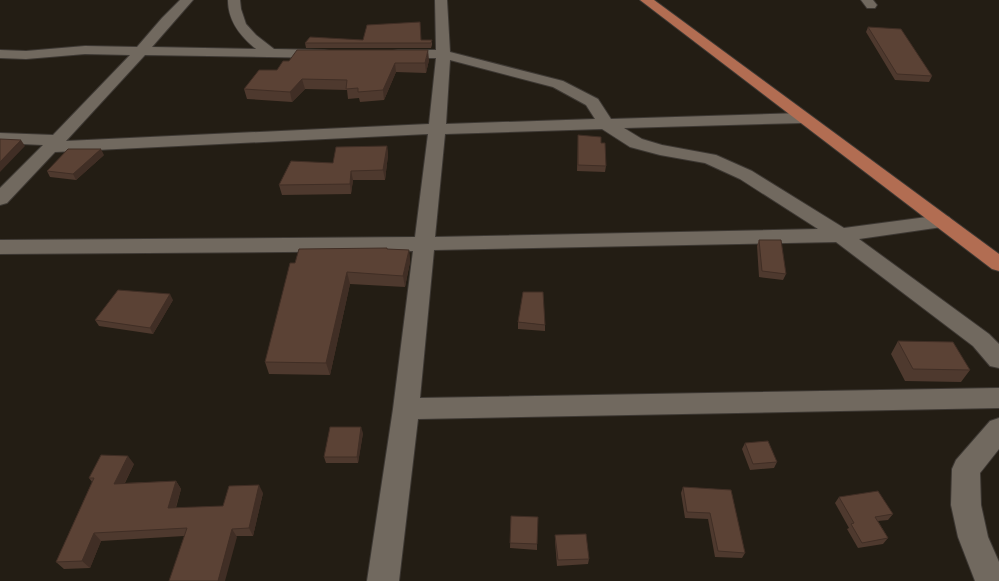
<svg xmlns="http://www.w3.org/2000/svg" width="999" height="581" font-family="Mulish,sans-serif">
<style>
.lines{fill:none;stroke-linecap:round;stroke-linejoin:round}
.minor-casing{stroke:#3d3833;stroke-width:2}
.major-casing{stroke:#3d3833;stroke-width:2}
.minor{fill:#71695f;fill-rule:evenodd}
.major{fill:#b26d52;fill-rule:evenodd}
.wall{fill:#4e392e}
.shaded-wall{fill:#402e25}
.building{fill:#5b4235;stroke:#402e25}
</style>
<rect width="100%" height="100%" fill="#231d14"/>
<g class="lines">
<g class="minor-casing">
<path id="minor" d="M 180,0 L 193,0 L 152,47 L 256,49 C 240,36 228,21 228,0 L 240,0 L 241,9 L 246,24 L 256,35 L 274,49 L 324,50 L 329,51 L 331,54 L 329,57 L 324,58 L 145,55 L 66,141 L 429,124 L 436,58 L 398,58 L 393,57 L 391,54 L 393,51 L 398,50 L 436,50 L 435,0 L 447,0 L 450,52 L 563,81 L 598,99 L 611,119 L 802,113 L 808,115 L 810,118 L 808,121 L 802,123 L 624,128 L 642,139 L 662,145 L 716,155 L 752,171 L 844,228 L 942,215 L 949,217 L 952,221 L 949,225 L 942,227 L 859,239 L 989,334 L 999,344 L 999,368 L 990,366 L 973,346 L 836,242 L 434,250 L 420,398 L 999,388 L 999,408 L 418,419 L 399,581 L 367,581 L 393,409 L 413,251 L 0,254 L 0,240 L 415,237 L 428,134 L 55,152 L 7,203 L 0,205 L 0,188 L 43,145 L 0,143 L 0,133 L 53,135 L 130,55 L 85,54 L 26,59 L 0,58 L 0,50 L 26,51 L 85,46 L 137,47 L 162,18 ZM 450,60 L 553,87 L 586,105 L 595,119 L 446,124 ZM 602,129 L 630,147 L 660,155 L 705,163 L 740,179 L 818,229 L 435,237 L 445,134 Z
M 861,0 L 873,0 L 877,5 L 875,8 L 867,8 Z
M 999,418 L 999,449 L 980,473 L 981,505 L 988,537 L 999,562 L 999,581 L 975,581 L 958,537 L 951,505 L 952,469 L 956,460 L 990,421 Z"/>
</g>
<g class="major-casing">
<path id="major" d="M 640,0 L 654,0 L 999,254 L 999,271 L 992,269 Z"/>
</g>
<use href="#minor" class="minor"/>
<use href="#major" class="major"/>
</g>
<path class="wall" d="M 868,27 L 932,76 L 929,82 L 895,80 L 866,32 Z
M 363,40 L 432,40 L 432,45 L 431,48 L 306,48 L 305,43 Z
M 429,60 L 426,73 L 396,72 L 384,100 L 360,102 L 359,98 L 348,99 L 347,90 L 305,89 L 292,102 L 247,99 L 244,89 L 277,70 Z
M 578,135 L 601,143 L 606,166 L 605,172 L 577,171 Z
M 387,146 L 388,155 L 385,180 L 353,180 L 351,194 L 282,195 L 279,185 L 333,163 Z
M 104,155 L 76,180 L 50,177 L 47,171 Z
M 759,240 L 786,274 L 783,280 L 759,277 L 757,246 Z
M 388,249 L 409,250 L 410,262 L 405,287 L 350,284 L 330,375 L 269,374 L 265,362 L 295,263 Z
M 173,300 L 153,334 L 99,326 L 95,320 Z
M 518,322 L 545,325 L 545,331 L 518,329 Z
M 898,341 L 970,370 L 961,382 L 905,381 L 891,354 Z
M 363,433 L 358,463 L 326,463 L 324,457 Z
M 745,443 L 777,462 L 774,468 L 750,470 L 742,449 Z
M 134,464 L 125,483 L 176,481 L 181,489 L 176,508 L 223,506 L 263,493 L 253,536 L 184,536 L 101,541 L 90,568 L 64,569 L 56,562 L 92,482 L 89,478 Z
M 683,487 L 731,490 L 745,553 L 742,558 L 715,557 L 708,519 L 685,518 L 681,493 Z
M 839,497 L 893,514 L 888,520 L 878,521 L 888,538 L 883,544 L 858,548 L 847,529 L 849,528 L 835,503 Z
M 511,516 L 537,544 L 537,550 L 510,548 Z
M 555,535 L 589,559 L 588,564 L 557,566 L 555,541 Z"/>
<path class="shaded-wall" d="M 428,50 L 429,60 L 426,73 L 425,63 Z
M 395,63 L 396,72 L 384,100 L 383,90 Z
M 302,79 L 305,89 L 292,102 L 290,92 Z
M 21,140 L 25,146 L 0,172 L 0,162 Z
M 387,146 L 388,155 L 385,180 L 383,170 Z
M 101,149 L 104,155 L 76,180 L 73,174 Z
M 351,171 L 353,180 L 351,194 L 350,184 Z
M 409,250 L 410,262 L 405,287 L 403,276 Z
M 347,272 L 350,284 L 330,375 L 326,363 Z
M 170,294 L 173,300 L 153,334 L 150,328 Z
M 361,427 L 363,433 L 358,463 L 357,457 Z
M 128,456 L 134,464 L 120,492 L 114,484 Z
M 176,481 L 181,489 L 173,516 L 168,508 Z
M 259,485 L 263,493 L 253,536 L 249,528 Z
M 232,529 L 237,537 L 225,581 L 218,581 Z
M 94,533 L 101,541 L 90,568 L 82,561 Z"/>
<path class="building" d="M 420,22 L 421,40 L 432,40 L 431,43 L 305,43 L 310,37 L 363,40 L 367,25 Z
M 868,27 L 901,29 L 932,76 L 897,74 Z
M 297,50 L 428,50 L 425,63 L 395,63 L 383,90 L 358,92 L 358,88 L 346,89 L 347,80 L 302,79 L 290,92 L 244,89 L 259,70 L 277,70 L 283,61 L 289,61 Z
M 578,135 L 601,137 L 601,143 L 605,143 L 606,166 L 578,165 Z
M 0,139 L 21,140 L 0,162 Z
M 387,146 L 383,170 L 351,171 L 350,184 L 279,185 L 291,161 L 333,163 L 336,147 Z
M 68,149 L 101,149 L 73,174 L 47,171 Z
M 759,240 L 781,240 L 786,274 L 762,271 Z
M 387,248 L 387,249 L 409,250 L 403,276 L 347,272 L 326,363 L 265,362 L 290,263 L 295,263 L 299,249 Z
M 118,290 L 170,294 L 150,328 L 95,320 Z
M 523,292 L 543,292 L 545,325 L 518,322 Z
M 898,341 L 953,342 L 970,370 L 913,369 Z
M 330,427 L 361,427 L 357,457 L 324,457 Z
M 768,441 L 777,462 L 753,464 L 745,443 Z
M 101,455 L 128,456 L 114,484 L 176,481 L 168,508 L 223,506 L 229,486 L 259,485 L 249,528 L 232,529 L 218,581 L 169,581 L 187,528 L 94,533 L 82,561 L 56,562 L 94,478 L 89,478 Z
M 683,487 L 731,490 L 745,553 L 718,551 L 710,513 L 687,512 Z
M 878,491 L 893,514 L 875,517 L 888,538 L 862,543 L 851,524 L 854,523 L 839,497 Z
M 511,516 L 538,517 L 537,544 L 510,543 Z
M 586,534 L 589,559 L 558,560 L 555,535 Z"/>
</svg>
